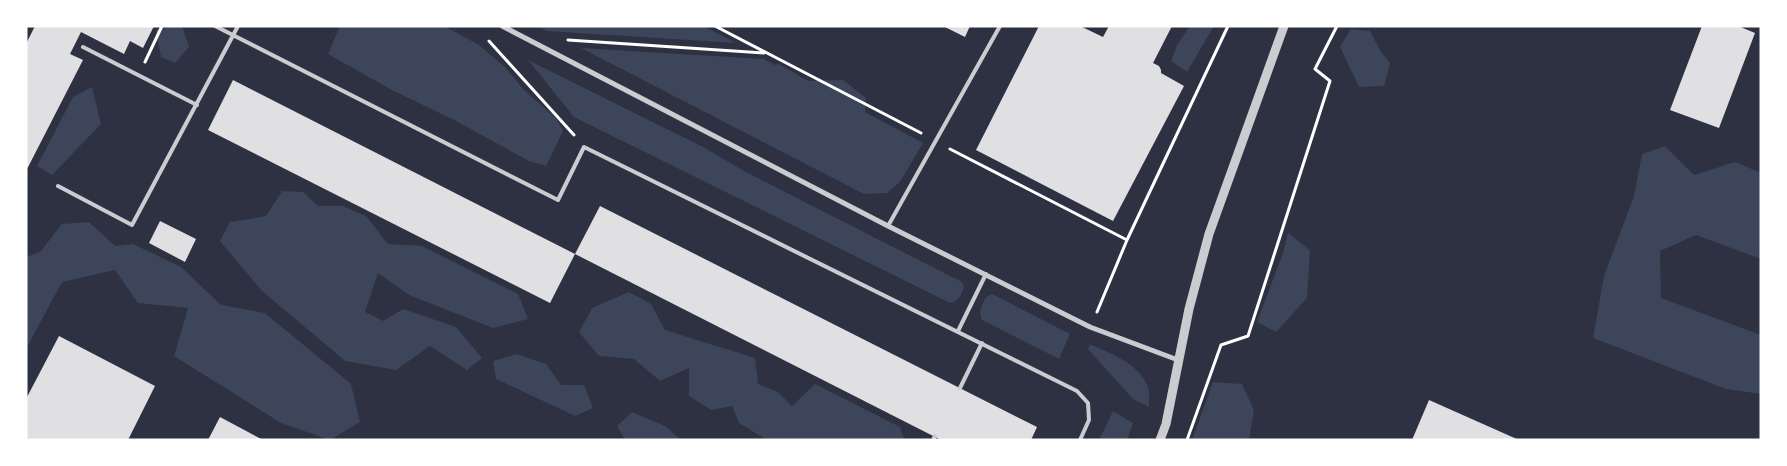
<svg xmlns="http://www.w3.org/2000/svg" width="1787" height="466" font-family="'Source Serif 4',serif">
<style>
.green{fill:#3c4559}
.building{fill:#e0e0e3}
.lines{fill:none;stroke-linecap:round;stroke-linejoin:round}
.path{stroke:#fff;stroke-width:3}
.service{stroke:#caccd0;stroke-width:4}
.minor{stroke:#caccd0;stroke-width:5}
.tertiary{stroke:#caccd0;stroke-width:9}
</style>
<rect width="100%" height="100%" fill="#2d3142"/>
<path class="green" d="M 176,26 L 182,26 L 189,47 L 175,63 L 161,57 L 156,30 Z
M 340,26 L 444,26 L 479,45 L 505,67 L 524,90 L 556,118 L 563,131 L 546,166 L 529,161 L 456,121 L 390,89 L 328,54 Z
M 538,26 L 703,26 L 736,43 L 547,31 Z
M 1190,26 L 1214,26 L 1187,72 L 1171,61 L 1177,45 Z
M 1351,29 L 1370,31 L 1381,52 L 1390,63 L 1384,86 L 1359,87 L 1340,47 Z
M 581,48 L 764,59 L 775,65 L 779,64 L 808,81 L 843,80 L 866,98 L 865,112 L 923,143 L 900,182 L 887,193 L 864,194 Z
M 528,60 L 705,148 L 744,171 L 962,282 L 964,287 C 961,295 959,301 950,303 L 574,117 Z
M 92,87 L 101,124 L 52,175 L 37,166 L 73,97 Z
M 1665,146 L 1694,175 L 1735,162 L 1761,173 L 1761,259 L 1696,235 L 1660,251 L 1661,298 L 1761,335 L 1761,394 L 1726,389 L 1593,338 L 1604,276 L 1634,196 L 1642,154 Z
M 282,191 L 303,192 L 318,206 L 343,206 L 366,216 L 388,244 L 422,246 L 518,294 L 528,319 L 493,328 L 409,295 L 378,273 L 365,312 L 383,321 L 403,309 L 456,327 L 482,358 L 467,370 L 430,346 L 396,370 L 345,361 L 262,291 L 220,241 L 230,222 L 266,216 Z
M 89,222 L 115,246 L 133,244 L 181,267 L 221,305 L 265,313 L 351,384 L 360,422 L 330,440 L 281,423 L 174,356 L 188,308 L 138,303 L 115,270 L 62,282 L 26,349 L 26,257 L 40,252 L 62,224 Z
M 1288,233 L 1310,250 L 1307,298 L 1276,332 L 1257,322 L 1283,253 Z
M 629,292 L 651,304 L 665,330 L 755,358 L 758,384 L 778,392 L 792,406 L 815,384 L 900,427 L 904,438 L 902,440 L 767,440 L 739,423 L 732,406 L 711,410 L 689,396 L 689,368 L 660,381 L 634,359 L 599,356 L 579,332 L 592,308 Z
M 992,294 L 1070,334 L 1059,359 L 982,320 C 978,311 982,305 986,297 Z
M 1090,344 C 1111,354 1139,363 1148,387 C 1150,393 1149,400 1149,407 L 1133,399 L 1088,349 Z
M 517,354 L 546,364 L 561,385 L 584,385 L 593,408 L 575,416 L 496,379 L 493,361 Z
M 1213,382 L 1242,384 L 1254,410 L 1249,440 L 1192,440 Z
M 1113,411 L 1133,423 L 1127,440 L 1099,440 Z
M 632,412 L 665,426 L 681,440 L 625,440 L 617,426 Z"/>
<path class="building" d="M 35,26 L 154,26 L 143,48 L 130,41 L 124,54 L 81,32 L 70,54 L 83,60 L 26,171 L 26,44 Z
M 943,26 L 970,26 L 965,37 Z
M 1039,26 L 1080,26 L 1103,37 L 1109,26 L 1172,26 L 1153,63 L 1159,66 L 1161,70 L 1161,73 L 1184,86 L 1113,221 L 976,150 Z
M 1702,26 L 1738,26 L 1755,33 L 1719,128 L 1670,110 Z
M 233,80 L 575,254 L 550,303 L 208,130 Z
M 600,206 L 1037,427 L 1031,440 L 941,440 L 575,254 Z
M 160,221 L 196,239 L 185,262 L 149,243 Z
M 59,336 L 155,386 L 128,440 L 26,440 L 26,399 Z
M 1429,400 L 1519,440 L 1412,440 Z
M 220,417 L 263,440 L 208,440 Z"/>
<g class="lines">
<path class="path" d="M 715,26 L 921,133
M 568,40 L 764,53
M 489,41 L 574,135
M 145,62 L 162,26
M 950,149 L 1127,240
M 1097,312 L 1127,240 L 1228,26
M 1187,440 L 1221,345 L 1248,336 L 1330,81 L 1315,69 L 1337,26"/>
<path class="service" d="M 215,26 L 558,200 L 584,147 L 1077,391 L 1088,403 L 1089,420 L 1080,440
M 83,47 L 197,105
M 58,186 L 132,225 L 238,26
M 888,226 L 1000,26
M 958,331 L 986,274
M 960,388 L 982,343
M 933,440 L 935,436"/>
<path class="minor" d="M 502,26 L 888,226 L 1090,327 L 1178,360"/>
<path class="tertiary" d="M 1160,440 L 1166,424 L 1189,309 L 1209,234 L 1284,26"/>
</g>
<rect width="1787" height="466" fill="none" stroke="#ffffff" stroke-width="55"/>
</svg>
